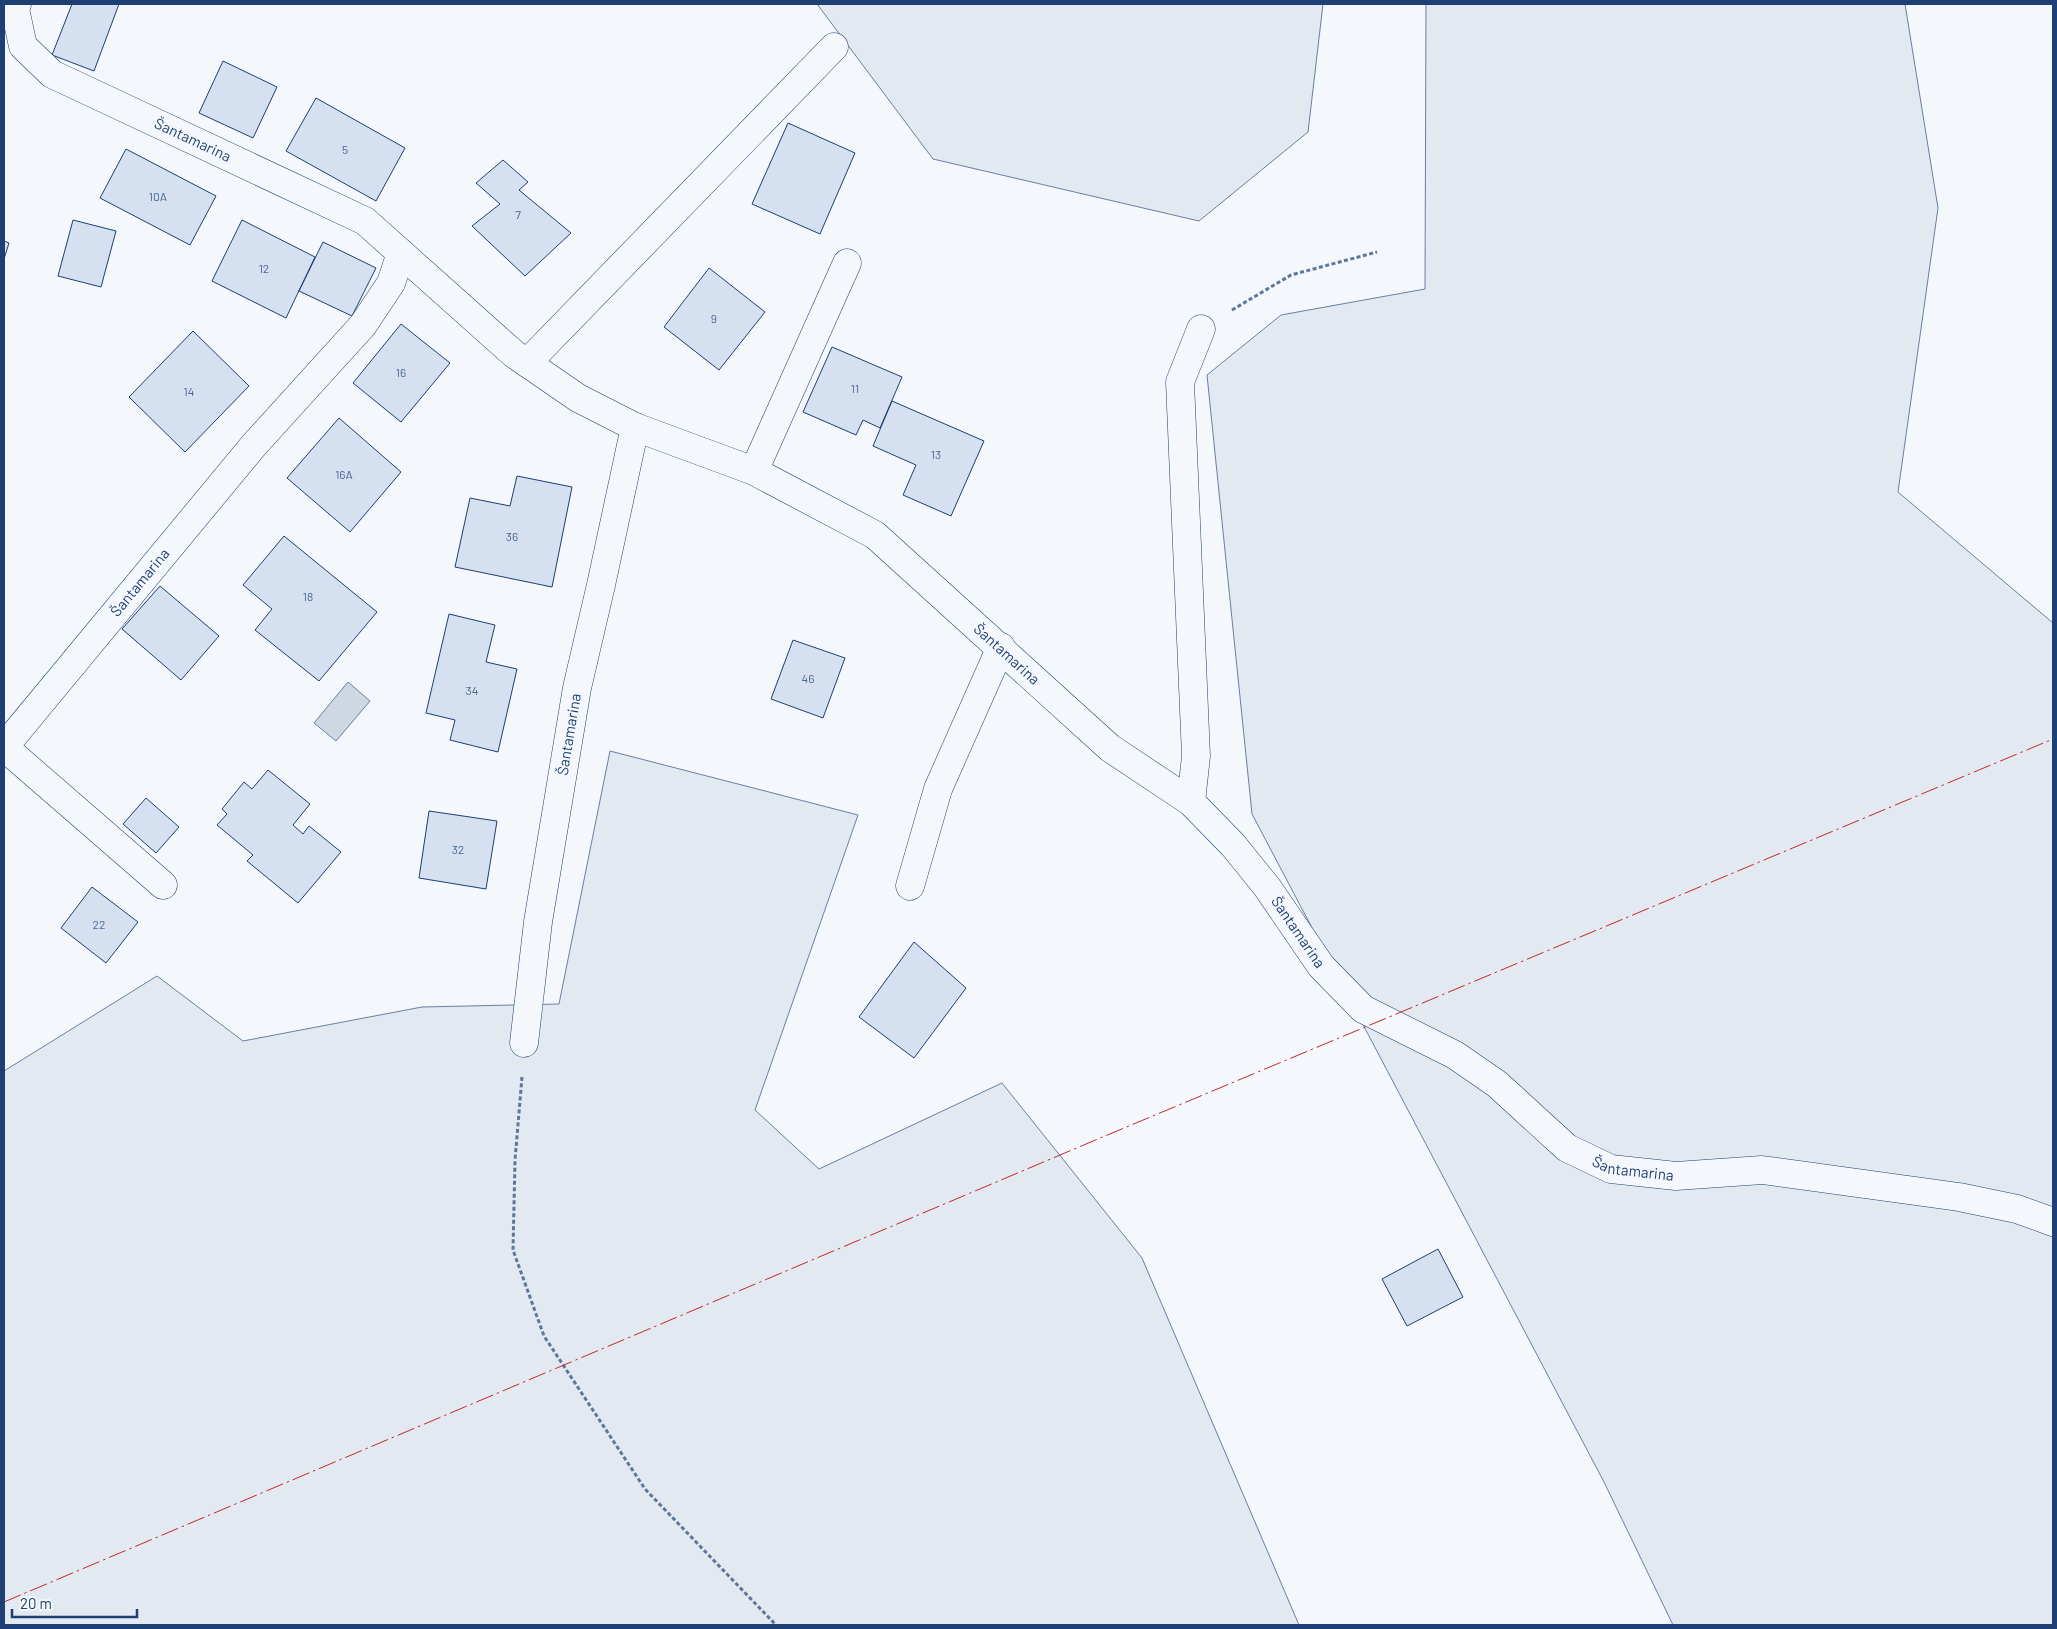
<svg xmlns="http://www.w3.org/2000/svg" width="2057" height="1629" font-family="Barlow,sans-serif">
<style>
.green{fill:#e3e9f0;stroke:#687fa3}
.water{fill:#cfd7e4;stroke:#687fa3}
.building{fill:#d5e0f0;stroke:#1d3f73}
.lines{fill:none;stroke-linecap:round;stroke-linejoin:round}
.minor-casing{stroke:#1d3f73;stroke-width:29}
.path{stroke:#5e769c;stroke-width:3;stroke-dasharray:4 2.5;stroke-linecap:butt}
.minor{stroke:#f4f7fb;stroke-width:28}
.power{stroke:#c62828;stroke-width:1;stroke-dasharray:18 4 2.5 4;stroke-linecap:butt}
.labels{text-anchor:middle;stroke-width:4;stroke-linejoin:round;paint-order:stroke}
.number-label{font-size:12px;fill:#4b6792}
.street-label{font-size:15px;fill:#1d3f73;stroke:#f4f7fb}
</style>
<rect width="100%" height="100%" fill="#f4f7fb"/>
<path class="green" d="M 817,4 L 1323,4 L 1308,132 L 1199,221 L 933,159 Z
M 1426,4 L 1905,4 L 1938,208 L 1898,492 L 2053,623 L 2053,1625 L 1673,1625 L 1604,1482 L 1252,814 L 1207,375 L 1281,315 L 1425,289 Z
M 610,751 L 858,815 L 755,1110 L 819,1169 L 1002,1083 L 1142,1258 L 1299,1625 L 4,1625 L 4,1071 L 157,976 L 243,1041 L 422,1007 L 559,1004 Z"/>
<path class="water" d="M 348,682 L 370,701 L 336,741 L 314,723 Z"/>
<path class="building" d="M 72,4 L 119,4 L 94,71 L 52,55 Z
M 223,61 L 277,87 L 253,138 L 199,113 Z
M 316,98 L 405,148 L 376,201 L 286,151 Z
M 788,123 L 855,153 L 820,234 L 752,204 Z
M 126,149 L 216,196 L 190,245 L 100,198 Z
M 503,160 L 528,182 L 519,190 L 571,233 L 525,276 L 472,226 L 500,204 L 476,183 Z
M 73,220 L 116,231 L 101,287 L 58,276 Z
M 242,220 L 315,257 L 286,318 L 212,281 Z
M 4,241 L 9,243 L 4,259 Z
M 323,242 L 376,268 L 352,316 L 299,291 Z
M 709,268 L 765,312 L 719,370 L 664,327 Z
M 401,324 L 450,363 L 401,422 L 353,383 Z
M 193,331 L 249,386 L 185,452 L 129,397 Z
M 832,347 L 902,377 L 880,428 L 863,420 L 856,435 L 803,412 Z
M 892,401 L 984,441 L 951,516 L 903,495 L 916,465 L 873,446 Z
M 339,418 L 401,472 L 350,532 L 287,478 Z
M 517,476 L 572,487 L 552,587 L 455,567 L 470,498 L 510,506 Z
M 284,536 L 377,612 L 319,681 L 255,630 L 272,609 L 243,585 Z
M 160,586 L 219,636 L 181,680 L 122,629 Z
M 449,614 L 495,625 L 486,662 L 517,669 L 498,752 L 450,740 L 455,720 L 426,713 Z
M 793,640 L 845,658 L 823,718 L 771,699 Z
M 268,770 L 310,804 L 293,825 L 303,834 L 309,826 L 341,852 L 298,903 L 247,861 L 253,855 L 217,825 L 227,814 L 222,809 L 244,782 L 252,789 Z
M 146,798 L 179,827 L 156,853 L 123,824 Z
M 429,811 L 497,821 L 486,889 L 419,878 Z
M 92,887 L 138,922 L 106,963 L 61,928 Z
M 914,942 L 966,988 L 914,1058 L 859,1017 Z
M 1438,1249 L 1463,1297 L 1407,1326 L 1382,1279 Z"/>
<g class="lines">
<g class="minor-casing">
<g id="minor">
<path id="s1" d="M 17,4 L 15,9 L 23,46 L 52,74 L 365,221 L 514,354 L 578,398 L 635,427 L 754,471 L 875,535 L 1110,748 L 1191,802 L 1233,845 L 1267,887 L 1321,966 L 1363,1009 L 1455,1055 L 1497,1084 L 1567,1148 L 1611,1169 L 1676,1176 L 1762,1170 L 1959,1197 L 2017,1209 L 2053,1222"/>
<path d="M 527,363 L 834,47"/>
<path d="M 754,471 L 847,263"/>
<path d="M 1191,802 L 1196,756 L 1180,382 L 1201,329"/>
<path id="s2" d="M 163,885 L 4,747 L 254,445 L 363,325 L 391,283 L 401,253"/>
<path d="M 910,886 L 938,789 L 1001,647"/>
<path id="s3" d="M 524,1043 L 538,922 L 577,688 L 601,585 L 635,427"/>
</g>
</g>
<path class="path" d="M 1232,310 L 1291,275 L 1377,252
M 522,1077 L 515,1160 L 513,1250 L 544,1336 L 645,1489 L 776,1625"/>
<use href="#minor" class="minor"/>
<path class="power" d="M 4,1602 L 1105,1136 L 2053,739"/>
</g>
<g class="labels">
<g class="number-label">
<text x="345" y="154">5</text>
<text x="158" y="201">10A</text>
<text x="518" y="219">7</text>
<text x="264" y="273">12</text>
<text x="714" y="323">9</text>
<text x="401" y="377">16</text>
<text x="855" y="393">11</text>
<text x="189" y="396">14</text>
<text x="936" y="459">13</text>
<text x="344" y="479">16A</text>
<text x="512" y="541">36</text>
<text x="308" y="601">18</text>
<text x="808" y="683">46</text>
<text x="472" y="695">34</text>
<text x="458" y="854">32</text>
<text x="99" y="929">22</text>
</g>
<g class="street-label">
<text dy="5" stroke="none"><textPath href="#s1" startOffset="239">Šantamarina</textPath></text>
<text dy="5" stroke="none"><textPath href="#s2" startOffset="424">Šantamarina</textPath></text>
<text dy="5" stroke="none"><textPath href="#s1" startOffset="1212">Šantamarina</textPath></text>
<text dy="5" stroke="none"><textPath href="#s3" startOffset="312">Šantamarina</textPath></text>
<text dy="5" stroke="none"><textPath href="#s1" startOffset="1618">Šantamarina</textPath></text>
<text dy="5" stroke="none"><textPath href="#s1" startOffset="2038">Šantamarina</textPath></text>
</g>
</g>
<rect width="2057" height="1629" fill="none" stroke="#1d3f73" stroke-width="10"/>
<path d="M12 1609v8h125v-8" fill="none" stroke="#1d3f73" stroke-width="2.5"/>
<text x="20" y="1609" font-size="15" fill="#1d3f73" stroke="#f4f7fb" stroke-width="4" paint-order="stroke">20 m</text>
</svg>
